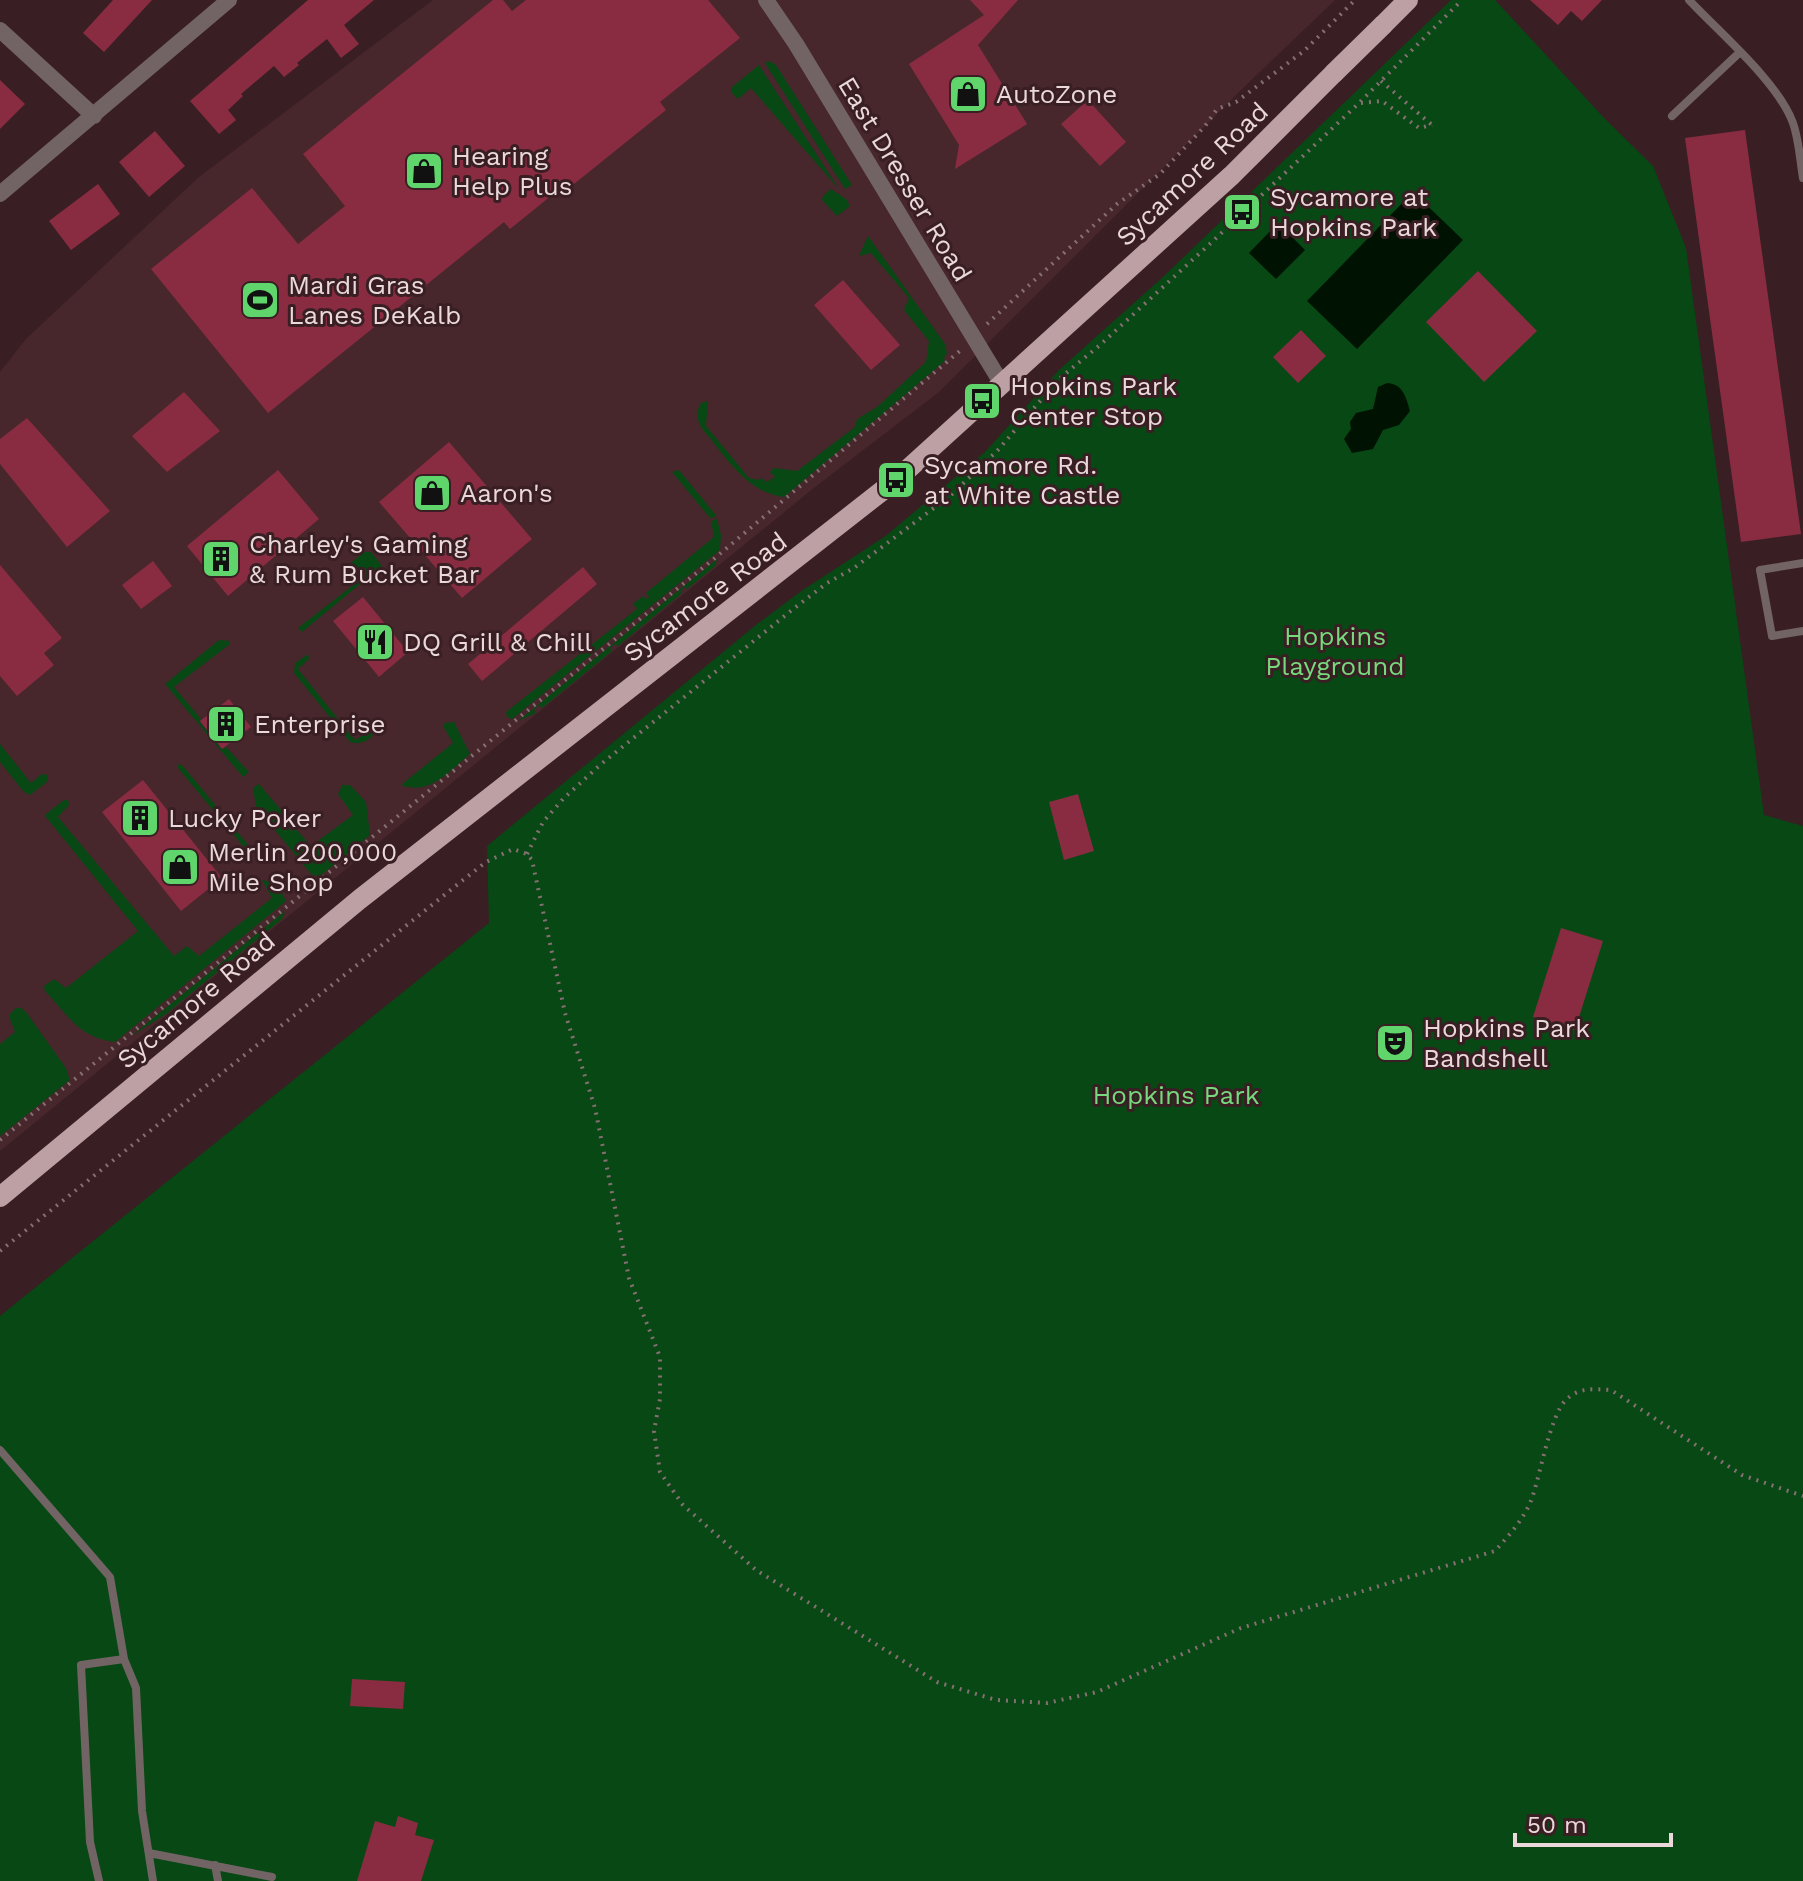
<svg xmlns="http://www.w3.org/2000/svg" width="1803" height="1881" font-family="'Work Sans',sans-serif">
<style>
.built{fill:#47272c}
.green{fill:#074814}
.water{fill:#001201}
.building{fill:#8a2c41}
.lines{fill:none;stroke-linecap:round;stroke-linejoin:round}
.path{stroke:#866f72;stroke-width:4;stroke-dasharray:2 6;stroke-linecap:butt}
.lane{stroke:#726465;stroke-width:8}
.street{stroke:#726465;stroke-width:16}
.primary{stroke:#bca0a3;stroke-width:20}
.primary-bridge{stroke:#bca0a3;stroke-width:20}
.labels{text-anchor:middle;stroke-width:6;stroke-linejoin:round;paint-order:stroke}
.poi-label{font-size:26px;fill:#ead8da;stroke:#391f23;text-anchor:start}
.street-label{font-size:26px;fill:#ead8da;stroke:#391f23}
.park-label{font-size:26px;fill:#77d97e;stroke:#391f23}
</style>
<rect width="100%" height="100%" fill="#391f23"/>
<path class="built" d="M 433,0 L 1335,0 L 1241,90 L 939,392 L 815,487 L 0,1151 L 0,372 L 26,339 L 199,177 Z"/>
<path class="green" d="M 1451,0 L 1495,0 L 1605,119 L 1653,166 L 1686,248 L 1764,815 L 1803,826 L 1803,1881 L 0,1881 L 0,1316 L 489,923 L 487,846 L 756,625 L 800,592 L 887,535 L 985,452 L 1059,370 L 1163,277 Z
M 769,61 L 776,65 L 852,185 L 845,189 L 765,63 Z
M 759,65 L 837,186 L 837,187 L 751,88 L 738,99 L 732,93 L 731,88 Z
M 831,189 L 846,199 L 850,206 L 837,216 L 822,200 L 823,196 Z
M 868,236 L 945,344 L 947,353 L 944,358 L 945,361 L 784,497 C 746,492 727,458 704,431 C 697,422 695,413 701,403 L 708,401 L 706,426 L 749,478 L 758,480 L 761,478 L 767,482 L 775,477 L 770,472 L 774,468 L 797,471 L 855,427 L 857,419 L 877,407 L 926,362 L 929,341 L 904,310 L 909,298 L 871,253 L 859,256 Z
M 679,470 L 715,514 L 716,517 L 710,518 L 672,472 Z
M 717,519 L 721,535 L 720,550 L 512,719 L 507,717 L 506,712 L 637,609 L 633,604 L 643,596 L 646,599 L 649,597 L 646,593 L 714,537 L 711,521 Z
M 364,552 L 371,552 L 382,566 L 383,572 L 360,584 L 302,632 L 298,628 L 361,579 L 351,563 Z
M 717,559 L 715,566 L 687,589 L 685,587 L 680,592 L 682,593 L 618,646 L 615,644 L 610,648 L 612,651 L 542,708 L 539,705 L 534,710 L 536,713 L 518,721 Z
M 219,640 L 230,641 L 230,644 L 174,687 L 201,719 L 199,721 L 222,749 L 226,747 L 249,772 L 243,777 L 165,684 Z
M 308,654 L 309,659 L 298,669 L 355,740 L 371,731 L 374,733 C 370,741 359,745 350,742 L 294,673 L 295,663 Z
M 454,722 L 470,754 C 449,771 430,796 401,785 L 453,743 L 443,726 L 445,723 Z
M 0,744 L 31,783 L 42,774 L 47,775 L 48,781 L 30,795 L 24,792 L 0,762 Z
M 178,764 L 183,766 L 249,846 L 248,848 L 243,846 L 178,768 Z
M 259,784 L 286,816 L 282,820 L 291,831 L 295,828 L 311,846 L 353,815 L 338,794 L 342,785 L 350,785 L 366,802 L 370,835 L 320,876 L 312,875 L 256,807 L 253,788 Z
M 64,800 L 68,800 L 69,805 L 58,817 L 174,956 L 187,946 L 199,956 L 272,898 L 262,880 C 271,880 283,892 286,901 L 115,1042 C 78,1037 69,1016 45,991 L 44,986 L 54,979 L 66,988 L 138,931 L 46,817 L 46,814 Z
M 285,911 L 282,919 L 166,1014 L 130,1037 Z
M 16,1008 L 21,1008 L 26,1012 L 66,1068 L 70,1080 L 0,1136 L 0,1044 L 15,1032 L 10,1019 L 10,1014 Z"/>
<path class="water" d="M 1413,192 L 1463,240 L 1357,349 L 1307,301 Z
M 1278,223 L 1305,250 L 1276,279 L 1249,253 Z
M 1387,383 C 1403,384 1406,397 1410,411 L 1399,425 L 1383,430 L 1373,449 L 1352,453 L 1344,439 L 1351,429 L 1350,422 L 1356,413 L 1373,409 L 1378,387 Z"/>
<path class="building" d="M 113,0 L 152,0 L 104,52 L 83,33 Z
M 308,0 L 374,0 L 344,25 L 359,44 L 341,58 L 327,39 L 297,63 L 299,65 L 284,77 L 274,66 L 241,94 L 243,96 L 228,110 L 236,120 L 219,134 L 190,101 Z
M 493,0 L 503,0 L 512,11 L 526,0 L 708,0 L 740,38 L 660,102 L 666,110 L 559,196 L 557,191 L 510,229 L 504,222 L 268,413 L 151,269 L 252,188 L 298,244 L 345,206 L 303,154 Z
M 970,0 L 1018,0 L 978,45 L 1027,124 L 955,169 L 959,145 L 909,64 L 984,15 Z
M 1530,0 L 1602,0 L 1582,21 L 1571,11 L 1558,25 Z
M 0,80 L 25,104 L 0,129 Z
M 1088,100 L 1126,142 L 1100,166 L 1061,124 Z
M 1745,130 L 1801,534 L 1741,542 L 1685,138 Z
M 155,131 L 185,166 L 149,197 L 119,162 Z
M 98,184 L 120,214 L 71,250 L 49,221 Z
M 1478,271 L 1537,331 L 1484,382 L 1426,322 Z
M 843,280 L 900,345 L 871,370 L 814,305 Z
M 1301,330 L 1326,356 L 1298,383 L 1273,357 Z
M 184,392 L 220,431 L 167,472 L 132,436 Z
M 27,418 L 110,511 L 67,547 L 0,464 L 0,439 Z
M 449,442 L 532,539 L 462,598 L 379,502 Z
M 278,470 L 319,519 L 228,596 L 187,546 Z
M 153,561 L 172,586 L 141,609 L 122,585 Z
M 0,565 L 62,638 L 44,653 L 54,665 L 17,696 L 0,676 Z
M 583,567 L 597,584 L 482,681 L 468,664 Z
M 363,597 L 408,652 L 379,677 L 333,621 Z
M 229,699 L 251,727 L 222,749 L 200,721 Z
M 143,780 L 222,878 L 181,911 L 102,812 Z
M 1078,794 L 1094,851 L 1064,860 L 1049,802 Z
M 1561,928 L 1603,941 L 1575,1030 L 1533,1017 Z
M 352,1679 L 405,1682 L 403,1709 L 350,1706 Z
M 398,1816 L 418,1823 L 415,1835 L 434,1840 L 421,1881 L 357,1881 L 375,1821 L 395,1827 Z"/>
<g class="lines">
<path class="path" d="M 1381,81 L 1432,125
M 1361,103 L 1382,101 L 1419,128 L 1432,125
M 987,324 L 1117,204 L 1160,174 L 1205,126 L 1217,109 L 1236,102 L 1304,51 L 1355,0
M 527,854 L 543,822 L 563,799 L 600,765 L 792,610 L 827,583 L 854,568 L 950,496 L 998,450 L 1059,379 L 1100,345 L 1213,241 L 1358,104 L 1462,0
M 0,1140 L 715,558 L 961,350
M 0,1251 L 463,880 L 486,862 L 513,849 L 527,854 L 532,860 L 565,1013 L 595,1108 L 629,1278 L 660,1357 L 660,1399 L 654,1431 L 660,1472 L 683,1505 L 756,1570 L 937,1682 L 996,1700 L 1047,1703 L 1097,1692 L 1241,1628 L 1495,1551 C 1510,1534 1526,1517 1533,1495 C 1540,1474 1551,1415 1565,1401 C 1578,1387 1593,1389 1611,1390 L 1742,1475 L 1803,1496"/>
<path class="lane" d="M 1689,0 C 1720,33 1778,82 1793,123 C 1799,140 1800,160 1803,178
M 1672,116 L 1739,53
M 1803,563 L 1760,570 L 1772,636 L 1803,631
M 0,1450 L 110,1577 L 124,1659 L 136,1688 L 142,1811 L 153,1881
M 149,1853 L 272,1877
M 215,1865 L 218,1881
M 99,1881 L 90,1842 L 81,1665 L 124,1659"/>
<path class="street" d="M 766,0 L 796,44 L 1002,384
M 0,30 L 94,116
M 0,194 L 229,0"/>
<path class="primary" d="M 1383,25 L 1408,0
M 0,1197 L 360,899 L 896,480 L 1232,175 L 1334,73"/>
<path class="primary-bridge" d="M 1334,73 L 1383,25"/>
</g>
<defs>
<g id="shop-square" transform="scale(2)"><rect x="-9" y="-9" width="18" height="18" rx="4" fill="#5fd56b" stroke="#391f23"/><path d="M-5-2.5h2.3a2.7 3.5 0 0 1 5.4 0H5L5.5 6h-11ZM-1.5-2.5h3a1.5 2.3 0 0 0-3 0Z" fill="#111"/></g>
<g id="bus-square" transform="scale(2)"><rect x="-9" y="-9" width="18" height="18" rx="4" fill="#5fd56b" stroke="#391f23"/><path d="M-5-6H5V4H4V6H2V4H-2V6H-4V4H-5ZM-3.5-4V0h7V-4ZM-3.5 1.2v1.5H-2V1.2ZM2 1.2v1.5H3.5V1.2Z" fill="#111"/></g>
<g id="stadium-square" transform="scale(2)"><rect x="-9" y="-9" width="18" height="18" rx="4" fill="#5fd56b" stroke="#391f23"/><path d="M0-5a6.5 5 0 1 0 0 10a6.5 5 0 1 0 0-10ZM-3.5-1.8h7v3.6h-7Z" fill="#111"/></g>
<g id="building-square" transform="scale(2)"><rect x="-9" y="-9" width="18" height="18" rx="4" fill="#5fd56b" stroke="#391f23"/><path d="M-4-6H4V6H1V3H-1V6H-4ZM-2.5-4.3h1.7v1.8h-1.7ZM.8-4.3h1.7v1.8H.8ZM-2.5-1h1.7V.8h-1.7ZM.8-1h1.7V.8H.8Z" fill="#111"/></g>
<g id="restaurant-square" transform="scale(2)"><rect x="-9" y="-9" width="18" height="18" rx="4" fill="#5fd56b" stroke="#391f23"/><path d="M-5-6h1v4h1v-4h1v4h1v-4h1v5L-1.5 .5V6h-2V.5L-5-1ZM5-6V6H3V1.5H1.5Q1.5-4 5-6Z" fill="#111"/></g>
<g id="theatre-square" transform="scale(2)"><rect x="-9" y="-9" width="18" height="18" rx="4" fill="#5fd56b" stroke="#391f23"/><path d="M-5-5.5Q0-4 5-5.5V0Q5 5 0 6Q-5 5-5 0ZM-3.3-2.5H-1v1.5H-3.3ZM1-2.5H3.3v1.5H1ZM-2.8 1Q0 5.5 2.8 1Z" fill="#111"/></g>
</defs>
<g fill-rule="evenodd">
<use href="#shop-square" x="968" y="94"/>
<use href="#shop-square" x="424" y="171"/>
<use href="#bus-square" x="1242" y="212"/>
<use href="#stadium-square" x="260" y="300"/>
<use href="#bus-square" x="982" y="401"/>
<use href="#bus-square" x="896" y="480"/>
<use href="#shop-square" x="432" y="493"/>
<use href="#building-square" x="221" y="559"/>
<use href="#restaurant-square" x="375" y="642"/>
<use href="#building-square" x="226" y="724"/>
<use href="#building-square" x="140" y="818"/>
<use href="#shop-square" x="180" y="867"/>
<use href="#theatre-square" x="1395" y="1043"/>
</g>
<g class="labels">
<g class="poi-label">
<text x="996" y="103">AutoZone</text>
<text x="452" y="165">Hearing<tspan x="452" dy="30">Help Plus</tspan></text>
<text x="1270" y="206">Sycamore at<tspan x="1270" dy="30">Hopkins Park</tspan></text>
<text x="288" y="294">Mardi Gras<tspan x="288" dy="30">Lanes DeKalb</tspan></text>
<text x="1010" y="395">Hopkins Park<tspan x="1010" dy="30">Center Stop</tspan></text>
<text x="924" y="474">Sycamore Rd.<tspan x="924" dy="30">at White Castle</tspan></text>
<text x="460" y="502">Aaron's</text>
<text x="249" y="553">Charley's Gaming<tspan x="249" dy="30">&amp; Rum Bucket Bar</tspan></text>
<text x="403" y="651">DQ Grill &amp; Chill</text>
<text x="254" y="733">Enterprise</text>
<text x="168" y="827">Lucky Poker</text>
<text x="208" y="861">Merlin 200,000<tspan x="208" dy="30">Mile Shop</tspan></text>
<text x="1423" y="1037">Hopkins Park<tspan x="1423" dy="30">Bandshell</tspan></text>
</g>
<g class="street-label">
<text transform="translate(1192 174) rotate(-43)" y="9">Sycamore Road</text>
<text transform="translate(905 179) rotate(59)" y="9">East Dresser Road</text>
<text transform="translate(705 597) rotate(-37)" y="9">Sycamore Road</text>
<text transform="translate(196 1000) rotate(-40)" y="9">Sycamore Road</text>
</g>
<g class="park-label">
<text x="1335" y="645">Hopkins<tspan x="1335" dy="30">Playground</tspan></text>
<text x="1176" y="1104">Hopkins Park</text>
</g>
</g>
<path d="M1515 1833v12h156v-12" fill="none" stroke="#ead8da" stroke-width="4"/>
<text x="1527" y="1833" font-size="24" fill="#ead8da" stroke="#391f23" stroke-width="6" paint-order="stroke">50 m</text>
</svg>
